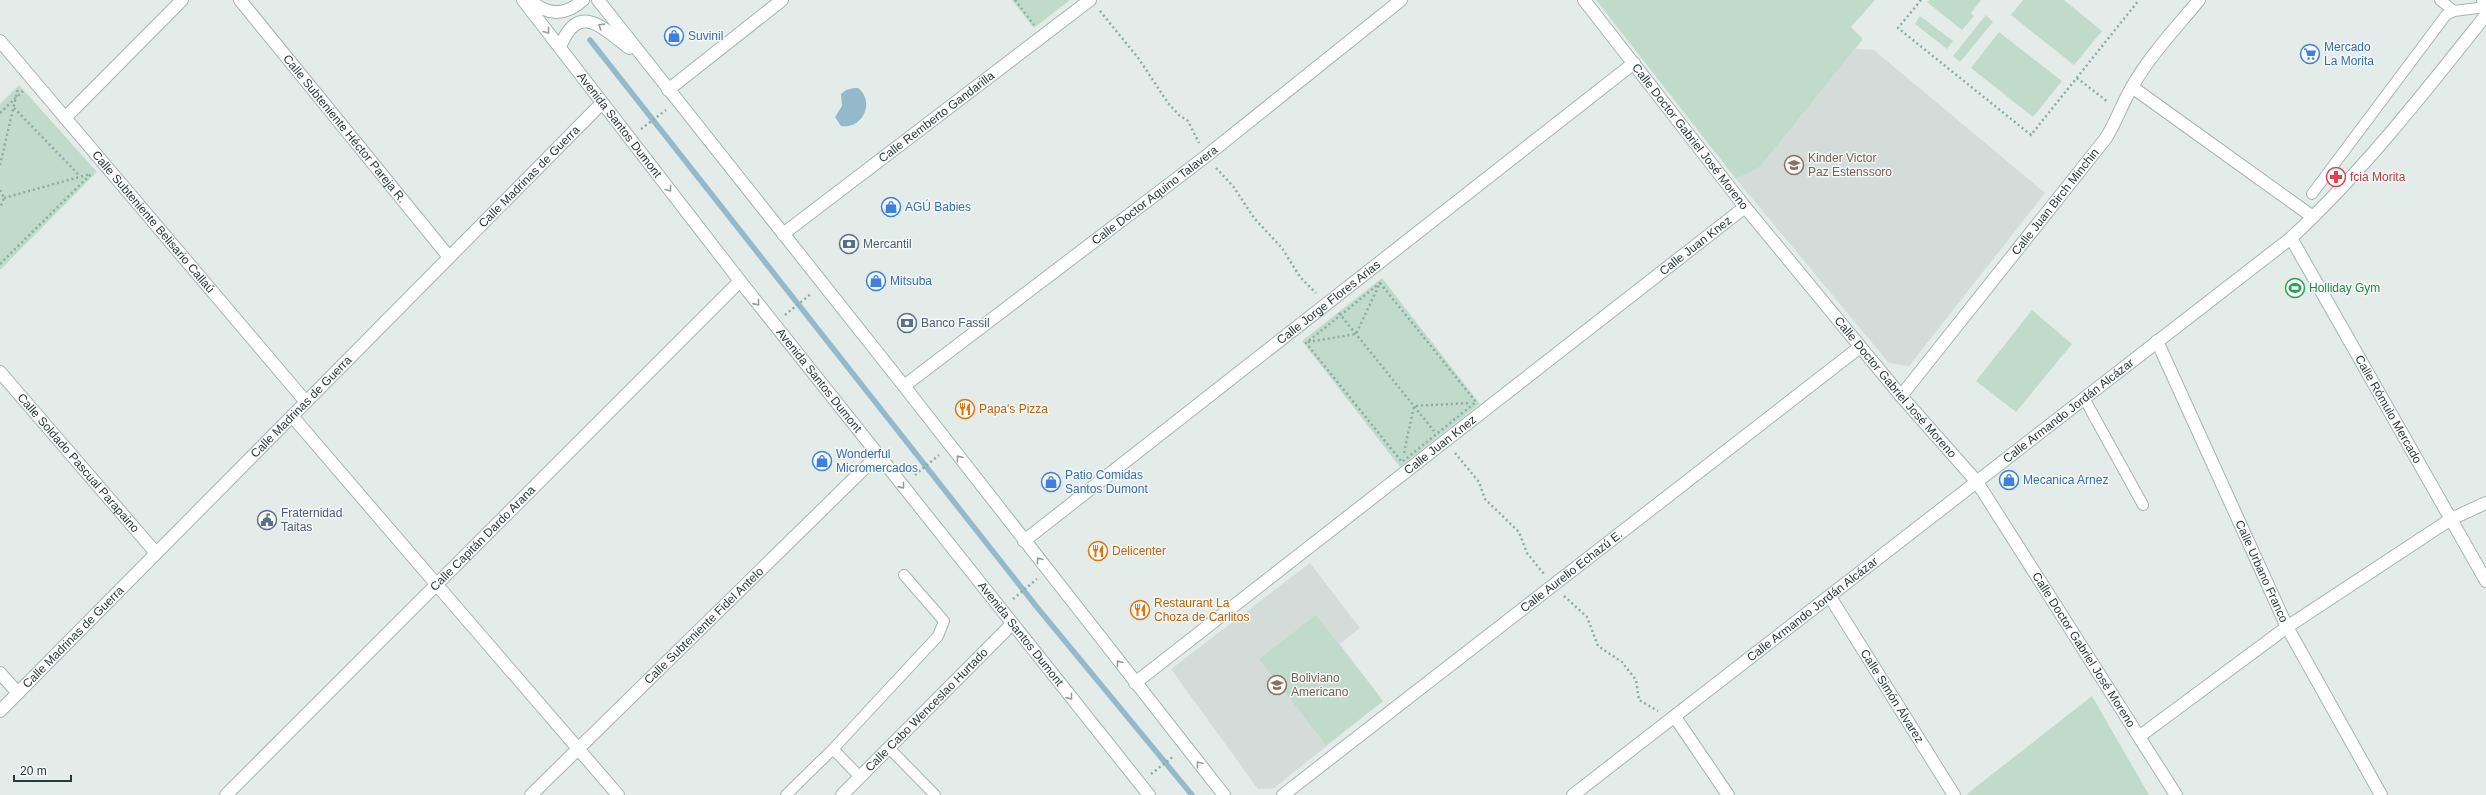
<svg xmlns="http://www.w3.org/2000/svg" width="2486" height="795" font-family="Helvetica,sans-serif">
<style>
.built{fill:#d3dcd9}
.green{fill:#c0dbcb}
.water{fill:#93b9cb}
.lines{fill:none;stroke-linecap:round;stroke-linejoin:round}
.stream{stroke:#93b9cb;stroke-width:5.5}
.service-casing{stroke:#a7b4b1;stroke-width:12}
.pedestrian-casing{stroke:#a7b4b1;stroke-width:14}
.minor-casing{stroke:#a7b4b1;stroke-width:14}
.secondary-casing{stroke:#a1b4b0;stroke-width:14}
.path{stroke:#89aca7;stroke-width:2.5;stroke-dasharray:2 3;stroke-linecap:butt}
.service{stroke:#fff;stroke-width:10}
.pedestrian{stroke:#fff;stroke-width:12}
.minor{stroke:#fff;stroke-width:12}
.secondary{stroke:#fff;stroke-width:12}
.oneway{stroke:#929e9c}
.labels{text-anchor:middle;stroke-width:3;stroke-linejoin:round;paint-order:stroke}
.shop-label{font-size:12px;fill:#366cbe;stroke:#f5f9f7;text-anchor:start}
.street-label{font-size:12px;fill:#263c39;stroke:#f5f9f7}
.education-label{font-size:12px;fill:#785e54;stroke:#f5f9f7;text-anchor:start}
.health-label{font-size:12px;fill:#be3a42;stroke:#f5f9f7;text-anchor:start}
.service-label{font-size:12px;fill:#4e5e75;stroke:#f5f9f7;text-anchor:start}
.leisure-label{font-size:12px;fill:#27864d;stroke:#f5f9f7;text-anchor:start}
.food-label{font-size:12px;fill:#c56008;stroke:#f5f9f7;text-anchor:start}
</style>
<rect width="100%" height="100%" fill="#e4ecea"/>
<path class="built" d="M 1855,49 L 1874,50 L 2045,193 L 1909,366 L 1889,363 L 1736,179 L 1760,167 Z
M 1310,563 L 1360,628 L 1340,644 L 1383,701 L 1274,788 L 1258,789 L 1171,669 Z"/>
<path class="green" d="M 1012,0 L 1070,0 L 1034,28 Z
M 1596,0 L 1875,0 L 1851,27 L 1863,39 L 1760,167 L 1736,179 Z
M 1929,0 L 1981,0 L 1971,13 L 1974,16 L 1962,30 L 1927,2 Z
M 2023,0 L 2064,0 L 2102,31 L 2074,65 L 2011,15 Z
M 1986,15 L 1993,22 L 1960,62 L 1953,56 Z
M 1920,16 L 1953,41 L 1947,49 L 1915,24 Z
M 1999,32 L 2062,81 L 2033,117 L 1971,68 Z
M 19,85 L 97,172 L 0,270 L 0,104 Z
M 1382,278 L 1480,404 L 1400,467 L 1302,341 Z
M 2032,310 L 2072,344 L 2016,412 L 1976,381 Z
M 1316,615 L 1383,701 L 1326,745 L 1259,659 Z
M 2092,696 L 2149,795 L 1968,795 L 1967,794 Z"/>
<path class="water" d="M 854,88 L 858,88 C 876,102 862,130 841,126 L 835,117 L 842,106 L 841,94 L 846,90 Z"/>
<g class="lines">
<path class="stream" d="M 590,40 L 1036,606 L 1192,795"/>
<g class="service-casing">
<path id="service" d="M 2440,0 L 2454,11
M 2312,194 L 2446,15 L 2454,11 L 2486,7
M 2085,400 L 2143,505
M 889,748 L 935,795
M 860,777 L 833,749 L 938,636 L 944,621 L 904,575
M 786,795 L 833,749"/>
</g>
<g class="pedestrian-casing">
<path id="pedestrian" d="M 65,118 L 182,0
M 2451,519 L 2486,503
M 437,585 L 618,795
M 2140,736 L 2287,627"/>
</g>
<g class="minor-casing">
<g id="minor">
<path id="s1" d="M 240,0 L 449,257"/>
<path id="s2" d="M 1584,0 L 1745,207 L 1901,396 L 1977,482 L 2176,795"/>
<path d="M 2483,0 L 2486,2"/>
<path id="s3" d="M 0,41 L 306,402"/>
<path d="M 2132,87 L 2313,217"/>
<path d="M 668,90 L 782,0"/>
<path id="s4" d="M 783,234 L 1090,0"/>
<path id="s5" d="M 2291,238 L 2486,581"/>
<path id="s6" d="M 2157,341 L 2287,627 L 2381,795"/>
<path id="s7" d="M 0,372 L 156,553"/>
<path id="s8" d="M 904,386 L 1205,157 L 1401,0"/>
<path id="s9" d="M 1901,396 L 2106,138 C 2116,122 2122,104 2132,87 C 2150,55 2176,28 2199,0"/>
<path d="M 292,416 L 437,585"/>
<path id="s10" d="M 1024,541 L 1634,63"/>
<path id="s11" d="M 1830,597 L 1954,795"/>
<path d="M 2287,627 L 2451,519"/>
<path d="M 0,673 L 18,693"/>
<path id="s12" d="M 1135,683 L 1745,207"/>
<path id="s13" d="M 0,711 L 602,103"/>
<path d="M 1675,717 L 1728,795"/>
<path id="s14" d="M 226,795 L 740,281"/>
<path id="s15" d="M 531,795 L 877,456"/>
<path id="s16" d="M 842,795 L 1012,624"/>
<path id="s17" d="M 1283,795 L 1860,347"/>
<path id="s18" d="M 1573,795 L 2291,238 C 2364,170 2424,93 2486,15"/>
</g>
</g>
<g class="secondary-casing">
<g id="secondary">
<path id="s19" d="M 523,0 L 740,281 L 1149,795"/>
<path d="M 530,0 C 547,16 566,16 583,0"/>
<path d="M 598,0 L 904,386 L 1224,795"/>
<path d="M 560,47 C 578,1 602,27 629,48"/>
</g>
</g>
<path class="path" d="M 1015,0 L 1034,25
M 1921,0 L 1898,28 L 2031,135 L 2139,0
M 1100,11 L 1139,59 L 1168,103 L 1179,115 L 1188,121 L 1199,143
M 2077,78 L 2108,102
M 14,108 L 80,176
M 0,113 L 23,91
M 641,129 L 666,110
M 0,165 L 18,88
M 1216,168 L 1233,186 L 1254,218 L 1282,248 L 1300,277 L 1316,293
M 0,190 L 4,198 L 0,208
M 4,198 L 90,174
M 0,264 L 92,173
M 1380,283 L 1476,402 L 1402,462 L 1306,343 Z
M 1339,313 L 1434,431
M 785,315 L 812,293
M 1308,342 L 1356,334 L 1379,285
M 1404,453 L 1414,406 L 1469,403
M 1455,453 L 1479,482 L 1485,499 L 1519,532 L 1527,553 L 1544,574
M 915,475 L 939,455
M 1564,596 L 1587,617 L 1598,646 L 1622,662 L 1636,680 L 1639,700 L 1658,711
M 1013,599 L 1037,579
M 1151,774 L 1174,756"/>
<use href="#service" class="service"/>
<use href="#pedestrian" class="pedestrian"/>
<use href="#minor" class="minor"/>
<use href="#secondary" class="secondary"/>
</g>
<defs><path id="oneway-chevron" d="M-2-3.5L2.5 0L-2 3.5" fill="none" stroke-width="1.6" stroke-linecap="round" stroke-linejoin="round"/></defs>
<g class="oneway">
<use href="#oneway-chevron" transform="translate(601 26) rotate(-148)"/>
<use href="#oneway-chevron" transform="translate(547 31) rotate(52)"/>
<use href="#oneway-chevron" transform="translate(669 189) rotate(52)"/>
<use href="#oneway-chevron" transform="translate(757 303) rotate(51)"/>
<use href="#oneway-chevron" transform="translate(959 458) rotate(-128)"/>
<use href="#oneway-chevron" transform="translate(902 486) rotate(51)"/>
<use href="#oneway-chevron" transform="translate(1039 560) rotate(-128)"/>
<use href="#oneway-chevron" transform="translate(1119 663) rotate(-128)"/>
<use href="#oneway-chevron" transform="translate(1070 697) rotate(51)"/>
<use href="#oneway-chevron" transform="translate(1199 764) rotate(-128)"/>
</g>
<defs>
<g id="shop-ring" transform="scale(1)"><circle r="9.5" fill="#f5f9f7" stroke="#3f7fe0" stroke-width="1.5"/><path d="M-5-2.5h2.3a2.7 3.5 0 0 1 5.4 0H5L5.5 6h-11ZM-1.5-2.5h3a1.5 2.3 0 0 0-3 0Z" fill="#3f7fe0"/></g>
<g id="supermarket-ring" transform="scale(1)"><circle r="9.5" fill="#f5f9f7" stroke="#3f7fe0" stroke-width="1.5"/><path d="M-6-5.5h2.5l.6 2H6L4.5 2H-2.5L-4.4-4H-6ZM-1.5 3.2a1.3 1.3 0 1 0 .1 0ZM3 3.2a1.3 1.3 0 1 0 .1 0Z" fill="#3f7fe0"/></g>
<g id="school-ring" transform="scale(1)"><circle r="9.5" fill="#f5f9f7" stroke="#8d6e63" stroke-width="1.5"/><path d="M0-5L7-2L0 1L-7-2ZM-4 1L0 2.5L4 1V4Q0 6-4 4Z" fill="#8d6e63"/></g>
<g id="pharmacy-ring" transform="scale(1)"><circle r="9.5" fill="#f5f9f7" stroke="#e0444e" stroke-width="1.5"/><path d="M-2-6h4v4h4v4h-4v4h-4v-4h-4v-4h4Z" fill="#e0444e"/></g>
<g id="bank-ring" transform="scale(1)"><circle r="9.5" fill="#f5f9f7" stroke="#5c6f8a" stroke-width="1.5"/><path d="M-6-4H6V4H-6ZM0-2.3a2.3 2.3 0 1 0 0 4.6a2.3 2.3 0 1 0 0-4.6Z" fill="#5c6f8a"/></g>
<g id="stadium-ring" transform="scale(1)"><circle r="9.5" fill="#f5f9f7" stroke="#2e9e5b" stroke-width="1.5"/><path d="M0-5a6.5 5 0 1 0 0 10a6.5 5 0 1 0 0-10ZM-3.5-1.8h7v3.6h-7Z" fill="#2e9e5b"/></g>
<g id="restaurant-ring" transform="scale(1)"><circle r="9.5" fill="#f5f9f7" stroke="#e8710a" stroke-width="1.5"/><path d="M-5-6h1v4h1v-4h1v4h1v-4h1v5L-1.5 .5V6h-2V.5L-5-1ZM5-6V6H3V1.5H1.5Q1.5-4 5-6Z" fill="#e8710a"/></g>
<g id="civic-ring" transform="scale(1)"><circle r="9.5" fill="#f5f9f7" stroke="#5c6f8a" stroke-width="1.5"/><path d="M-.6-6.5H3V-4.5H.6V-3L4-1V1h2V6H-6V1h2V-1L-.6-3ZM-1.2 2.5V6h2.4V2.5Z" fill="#5c6f8a"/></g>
</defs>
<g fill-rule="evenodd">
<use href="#shop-ring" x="674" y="36"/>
<use href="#supermarket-ring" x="2310" y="54"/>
<use href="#school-ring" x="1794" y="165"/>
<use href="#pharmacy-ring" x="2336" y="177"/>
<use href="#shop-ring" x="891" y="207"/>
<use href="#bank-ring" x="849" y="244"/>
<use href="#shop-ring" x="876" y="281"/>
<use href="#stadium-ring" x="2295" y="288"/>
<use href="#bank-ring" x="907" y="323"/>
<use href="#restaurant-ring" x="965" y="409"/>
<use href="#shop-ring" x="822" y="461"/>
<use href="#shop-ring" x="2009" y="480"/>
<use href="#shop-ring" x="1051" y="482"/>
<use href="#civic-ring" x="267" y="520"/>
<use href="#restaurant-ring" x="1098" y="551"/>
<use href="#restaurant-ring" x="1140" y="610"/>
<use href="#school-ring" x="1277" y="685"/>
</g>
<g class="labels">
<g class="shop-label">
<text x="688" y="40">Suvinil</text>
<text x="2324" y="51">Mercado<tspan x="2324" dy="14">La Morita</tspan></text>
<text x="905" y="211">AGÚ Babies</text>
<text x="890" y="285">Mitsuba</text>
<text x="836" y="458">Wonderful<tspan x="836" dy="14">Micromercados</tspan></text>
<text x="1065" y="479">Patio Comidas<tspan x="1065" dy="14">Santos Dumont</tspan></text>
<text x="2023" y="484">Mecanica Arnez</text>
</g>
<g class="street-label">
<text dy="4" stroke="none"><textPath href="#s4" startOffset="193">Calle Remberto Gandarilla</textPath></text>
<text dy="4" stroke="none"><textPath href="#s19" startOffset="158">Avenida Santos Dumont</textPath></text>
<text dy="4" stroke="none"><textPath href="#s1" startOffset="166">Calle Subteniente Héctor Pareja R.</textPath></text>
<text dy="4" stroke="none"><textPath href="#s2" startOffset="173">Calle Doctor Gabriel José Moreno</textPath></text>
<text dy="4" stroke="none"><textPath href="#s13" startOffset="752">Calle Madrinas de Guerra</textPath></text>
<text dy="4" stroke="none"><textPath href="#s8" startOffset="315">Calle Doctor Aquino Talavera</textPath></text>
<text dy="4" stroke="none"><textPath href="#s9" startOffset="248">Calle Juan Birch Minchin</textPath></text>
<text dy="4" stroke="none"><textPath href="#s3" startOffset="237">Calle Subteniente Belisario Callaú</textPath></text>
<text dy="4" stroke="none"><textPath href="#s12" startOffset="711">Calle Juan Knez</textPath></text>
<text dy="4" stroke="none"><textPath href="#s10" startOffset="387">Calle Jorge Flores Arias</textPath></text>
<text dy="4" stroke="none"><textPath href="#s19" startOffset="482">Avenida Santos Dumont</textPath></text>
<text dy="4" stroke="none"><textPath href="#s2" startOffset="497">Calle Doctor Gabriel José Moreno</textPath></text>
<text dy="4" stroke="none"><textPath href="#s13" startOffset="428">Calle Madrinas de Guerra</textPath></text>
<text dy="4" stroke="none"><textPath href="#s5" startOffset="197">Calle Rómulo Mercado</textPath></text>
<text dy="4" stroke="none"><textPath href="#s18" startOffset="627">Calle Armando Jordán Alcázar</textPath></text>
<text dy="4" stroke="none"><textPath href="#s12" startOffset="387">Calle Juan Knez</textPath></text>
<text dy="4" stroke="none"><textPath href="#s7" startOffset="120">Calle Soldado Pascual Parapaino</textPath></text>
<text dy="4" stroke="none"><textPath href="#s14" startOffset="363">Calle Capitán Dardo Arana</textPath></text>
<text dy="4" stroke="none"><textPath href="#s17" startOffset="365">Calle Aurelio Echazú E.</textPath></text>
<text dy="4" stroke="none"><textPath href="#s6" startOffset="253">Calle Urbano Franco</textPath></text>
<text dy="4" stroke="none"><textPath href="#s18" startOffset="303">Calle Armando Jordán Alcázar</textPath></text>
<text dy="4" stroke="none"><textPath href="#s15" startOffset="242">Calle Subteniente Fidel Antelo</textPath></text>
<text dy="4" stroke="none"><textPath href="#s19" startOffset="806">Avenida Santos Dumont</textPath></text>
<text dy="4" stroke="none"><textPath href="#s13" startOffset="104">Calle Madrinas de Guerra</textPath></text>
<text dy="4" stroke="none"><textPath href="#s2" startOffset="821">Calle Doctor Gabriel José Moreno</textPath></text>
<text dy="4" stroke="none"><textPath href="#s11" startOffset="117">Calle Simón Álvarez</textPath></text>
<text dy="4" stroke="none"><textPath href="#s16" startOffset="120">Calle Cabo Wenceslao Hurtado</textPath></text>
</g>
<g class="education-label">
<text x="1808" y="162">Kinder Victor<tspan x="1808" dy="14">Paz Estenssoro</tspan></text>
<text x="1291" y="682">Boliviano<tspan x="1291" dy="14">Americano</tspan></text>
</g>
<g class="health-label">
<text x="2350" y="181">fcia Morita</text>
</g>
<g class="service-label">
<text x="863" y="248">Mercantil</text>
<text x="921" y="327">Banco Fassil</text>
<text x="281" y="517">Fraternidad<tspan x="281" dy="14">Taitas</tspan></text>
</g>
<g class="leisure-label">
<text x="2309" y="292">Holliday Gym</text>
</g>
<g class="food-label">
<text x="979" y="413">Papa's Pizza</text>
<text x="1112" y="555">Delicenter</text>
<text x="1154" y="607">Restaurant La<tspan x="1154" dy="14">Choza de Carlitos</tspan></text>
</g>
</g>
<path d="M14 775v6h57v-6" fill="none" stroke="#263c39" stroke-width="2"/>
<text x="20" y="775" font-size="12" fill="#263c39" stroke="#f5f9f7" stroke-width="3" paint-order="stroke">20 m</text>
</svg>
